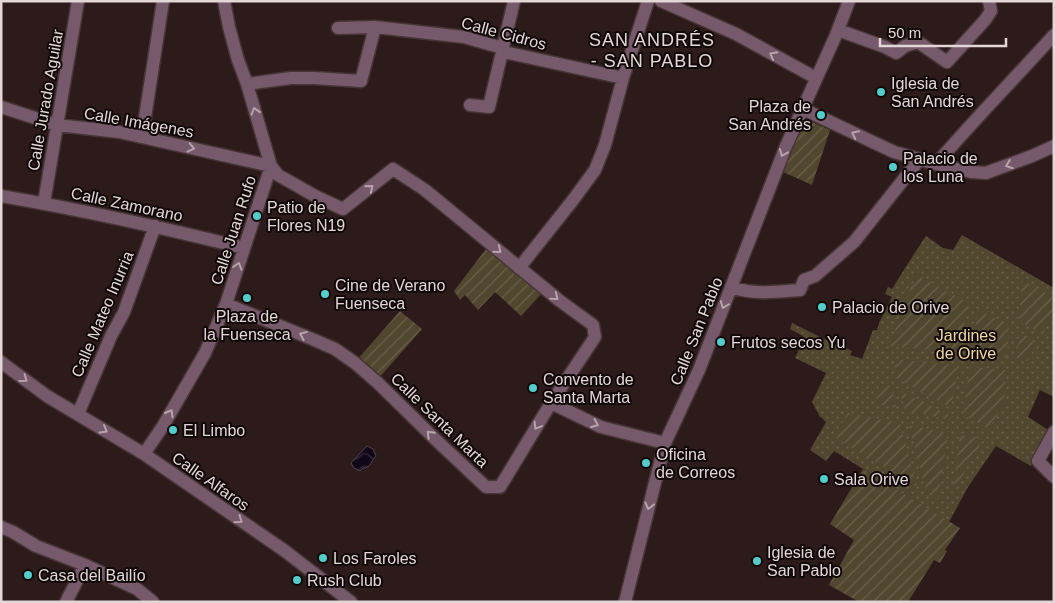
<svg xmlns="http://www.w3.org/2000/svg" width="1055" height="603" font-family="Arial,sans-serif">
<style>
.park{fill:url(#park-dots)}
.garden{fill:url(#garden-furrows)}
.water{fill:url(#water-waves);stroke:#4f4552}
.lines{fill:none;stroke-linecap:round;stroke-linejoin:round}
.street-casing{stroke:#463535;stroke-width:15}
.street{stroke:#76596b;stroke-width:12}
.oneway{stroke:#b7a4ab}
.poi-dot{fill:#53cdc9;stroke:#100808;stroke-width:2}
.labels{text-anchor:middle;stroke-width:4;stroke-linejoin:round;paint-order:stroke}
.street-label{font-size:16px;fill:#e3d6d6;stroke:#100808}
.poi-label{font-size:16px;fill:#e3d6d6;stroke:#100808;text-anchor:start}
.park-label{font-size:16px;fill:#eed8a5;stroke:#100808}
.neighbourhood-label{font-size:18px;letter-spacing:1px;fill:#e3d6d6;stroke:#100808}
</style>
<defs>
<pattern id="park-dots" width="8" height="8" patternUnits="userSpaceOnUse" patternTransform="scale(1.25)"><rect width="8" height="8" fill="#51462e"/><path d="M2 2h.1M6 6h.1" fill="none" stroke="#6a604c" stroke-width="1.8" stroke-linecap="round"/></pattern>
<pattern id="garden-furrows" width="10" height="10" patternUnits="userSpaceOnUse" patternTransform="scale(1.25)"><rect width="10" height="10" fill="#51462e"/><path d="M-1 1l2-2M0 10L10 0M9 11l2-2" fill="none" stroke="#6a604c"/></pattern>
<pattern id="water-waves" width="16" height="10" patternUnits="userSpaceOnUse" patternTransform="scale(1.25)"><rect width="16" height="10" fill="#100719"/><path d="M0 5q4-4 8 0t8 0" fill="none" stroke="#332a3a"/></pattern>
</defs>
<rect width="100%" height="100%" fill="#2d1b1b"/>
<path class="park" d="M 962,235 L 1054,288 L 1054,397 L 1040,390 L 1028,417 L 1050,431 L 1031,466 L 996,446 L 968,487 L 949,522 L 834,451 L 826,461 L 810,450 L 826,422 L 821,417 L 820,417 L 812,402 L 826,373 L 795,358 L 804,340 L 803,336 L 790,329 L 792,323 L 822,338 L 852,351 L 850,355 L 862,359 L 873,330 L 877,330 L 879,323 L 892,297 L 885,294 L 888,287 L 892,289 C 903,271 914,254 926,236 L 943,248 L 953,250 Z"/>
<path class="garden" d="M 803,118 L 830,130 L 812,185 L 783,172 Z
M 489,245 L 542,293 L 521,316 L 495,292 L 478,310 L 465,295 L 460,300 L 454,291 Z
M 916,274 L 968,303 L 960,353 L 889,346 Z
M 1022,280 L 1054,298 L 1054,314 L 1042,334 L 1019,321 Z
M 978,309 L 1009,326 L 1007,358 L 971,354 Z
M 400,311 L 422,329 L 378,379 L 356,361 Z
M 1019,332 L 1038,342 L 1027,361 L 1017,359 Z
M 893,359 L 959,365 L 951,408 L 898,379 Z
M 970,367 L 1006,370 L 1004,403 L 989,429 L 963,415 Z
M 886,384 L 891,386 L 896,408 L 874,403 Z
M 900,391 L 951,416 L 949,420 L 905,410 Z
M 848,413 L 900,423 L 917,487 L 834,437 Z
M 909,425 L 948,433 L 938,500 L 926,492 Z
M 960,435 L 983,439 L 952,495 Z
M 863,469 L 960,528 L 945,550 L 947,551 L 940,563 L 934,560 L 908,602 L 859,602 L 829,585 L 854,540 L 830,524 Z"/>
<path class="water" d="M 367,446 L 373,449 L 376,456 C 371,460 371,468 363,468 L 360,471 L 354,468 L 351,463 Z"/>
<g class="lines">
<g class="street-casing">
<path id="street" d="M 661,1 L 736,34 L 816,78
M 338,28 L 375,27 L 464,37 L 499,47 L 504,52 L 623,78
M 838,30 L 885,47 L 896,53 L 905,46 L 918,42 L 947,62 L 985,20 L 991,11 L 989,1
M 247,84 L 291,78 L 314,78 L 361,81 L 375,27
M 470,105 L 489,107 L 514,1
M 1,107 L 57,125 L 119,132 L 271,166 L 278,175 L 315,196 L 343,209 L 393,169 L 425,190 L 560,301 L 593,325 L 595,337 L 551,403 L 500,487 L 486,487 L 435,439 L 378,383 L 355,363 L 335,349 L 312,339 L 226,304
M 803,109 L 894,152 L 936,164 L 971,172 L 986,173 L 1032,156 L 1054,146
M 142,137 L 163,1
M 936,164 C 974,120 1015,78 1054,35
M 1,196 C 83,210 164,228 244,248
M 44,203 L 78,1
M 519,268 L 573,200 L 595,170 L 605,145 L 623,78 L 648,1
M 731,287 C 754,295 776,292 800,290 L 804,280 L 815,276 L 854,242 L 919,160
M 1,362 L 47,396 L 144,454 L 285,551 L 351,602
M 551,403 L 601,427 L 665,443
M 78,414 L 111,336 L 124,312 L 155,226
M 1054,432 L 1038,461 L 1054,477
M 144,454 L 163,426 L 205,353 L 226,304 L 271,166 L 247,84 L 238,60 L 229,27 L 224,1
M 1,527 L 13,532 L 36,546 L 85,565 L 137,589 L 153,602
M 66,602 L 85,565
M 625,602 L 665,443 L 699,370 L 786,146 L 836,35 L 849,1"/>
</g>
<use href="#street" class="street"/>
</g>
<defs><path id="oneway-chevron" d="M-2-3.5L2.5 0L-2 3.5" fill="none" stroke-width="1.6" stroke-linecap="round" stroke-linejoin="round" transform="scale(1.25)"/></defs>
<g class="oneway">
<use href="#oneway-chevron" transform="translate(773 55) rotate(-152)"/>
<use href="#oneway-chevron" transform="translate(255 111) rotate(-107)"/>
<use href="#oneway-chevron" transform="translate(855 134) rotate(-154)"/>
<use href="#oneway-chevron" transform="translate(191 148) rotate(13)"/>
<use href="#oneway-chevron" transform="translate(783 153) rotate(112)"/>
<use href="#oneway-chevron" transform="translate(1009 165) rotate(160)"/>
<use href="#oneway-chevron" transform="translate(370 188) rotate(-39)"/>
<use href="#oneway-chevron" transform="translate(498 250) rotate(39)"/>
<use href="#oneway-chevron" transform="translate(238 266) rotate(-72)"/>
<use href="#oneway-chevron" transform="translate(555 297) rotate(39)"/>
<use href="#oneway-chevron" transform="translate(724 305) rotate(111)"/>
<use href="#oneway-chevron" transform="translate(303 335) rotate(-158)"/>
<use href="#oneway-chevron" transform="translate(24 379) rotate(36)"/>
<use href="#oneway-chevron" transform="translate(170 413) rotate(-60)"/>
<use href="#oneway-chevron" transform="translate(595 424) rotate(24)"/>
<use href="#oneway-chevron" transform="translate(537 426) rotate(121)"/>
<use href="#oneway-chevron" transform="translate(104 430) rotate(30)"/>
<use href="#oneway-chevron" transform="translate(430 434) rotate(-135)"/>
<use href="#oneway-chevron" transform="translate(649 506) rotate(104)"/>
<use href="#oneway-chevron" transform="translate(239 520) rotate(35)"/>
</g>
<g class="poi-dot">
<circle cx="881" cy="92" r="5"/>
<circle cx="821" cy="115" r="5"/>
<circle cx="893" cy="167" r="5"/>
<circle cx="257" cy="216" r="5"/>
<circle cx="325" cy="294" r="5"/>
<circle cx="247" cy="298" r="5"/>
<circle cx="822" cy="307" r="5"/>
<circle cx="721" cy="342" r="5"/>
<circle cx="533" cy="388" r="5"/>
<circle cx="173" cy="430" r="5"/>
<circle cx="646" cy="463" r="5"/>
<circle cx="824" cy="479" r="5"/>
<circle cx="323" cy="558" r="5"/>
<circle cx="757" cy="561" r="5"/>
<circle cx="28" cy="575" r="5"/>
<circle cx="297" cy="580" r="5"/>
</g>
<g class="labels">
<g class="street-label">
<text transform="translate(504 33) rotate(15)" y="6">Calle Cidros</text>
<text transform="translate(45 100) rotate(-80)" y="6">Calle Jurado Aguilar</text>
<text transform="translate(139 122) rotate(10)" y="6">Calle Imágenes</text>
<text transform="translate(127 204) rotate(12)" y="6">Calle Zamorano</text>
<text transform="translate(233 230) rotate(-72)" y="6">Calle Juan Rufo</text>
<text transform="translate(102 314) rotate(-67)" y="6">Calle Mateo Inurria</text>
<text transform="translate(696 331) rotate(-68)" y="6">Calle San Pablo</text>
<text transform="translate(440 420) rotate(44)" y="6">Calle Santa Marta</text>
<text transform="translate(211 481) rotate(35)" y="6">Calle Alfaros</text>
</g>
<g class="poi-label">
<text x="891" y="89">Iglesia de<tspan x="891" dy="18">San Andrés</tspan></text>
<text x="811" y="112" text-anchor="end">Plaza de<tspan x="811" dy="18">San Andrés</tspan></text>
<text x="903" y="164">Palacio de<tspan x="903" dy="18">los Luna</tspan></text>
<text x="267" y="213">Patio de<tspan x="267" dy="18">Flores N19</tspan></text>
<text x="335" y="291">Cine de Verano<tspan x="335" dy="18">Fuenseca</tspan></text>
<text x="832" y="313">Palacio de Orive</text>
<text x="247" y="322" text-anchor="middle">Plaza de<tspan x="247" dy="18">la Fuenseca</tspan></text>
<text x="731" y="348">Frutos secos Yu</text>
<text x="543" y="385">Convento de<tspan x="543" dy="18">Santa Marta</tspan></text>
<text x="183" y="436">El Limbo</text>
<text x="656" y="460">Oficina<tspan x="656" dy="18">de Correos</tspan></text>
<text x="834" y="485">Sala Orive</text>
<text x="767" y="558">Iglesia de<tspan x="767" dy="18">San Pablo</tspan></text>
<text x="333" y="564">Los Faroles</text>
<text x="38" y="581">Casa del Bailío</text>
<text x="307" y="586">Rush Club</text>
</g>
<g class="park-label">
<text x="966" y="341">Jardines<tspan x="966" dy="18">de Orive</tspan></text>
</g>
<g class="neighbourhood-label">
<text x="652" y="46">SAN ANDRÉS<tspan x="652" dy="21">- SAN PABLO</tspan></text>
</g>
</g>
<rect width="1055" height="603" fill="none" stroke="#e3d6d6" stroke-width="5"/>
<path d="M880 38v8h126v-8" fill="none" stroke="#e3d6d6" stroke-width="2.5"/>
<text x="888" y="38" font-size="15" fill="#e3d6d6" stroke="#100808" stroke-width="4" paint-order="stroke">50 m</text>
</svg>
